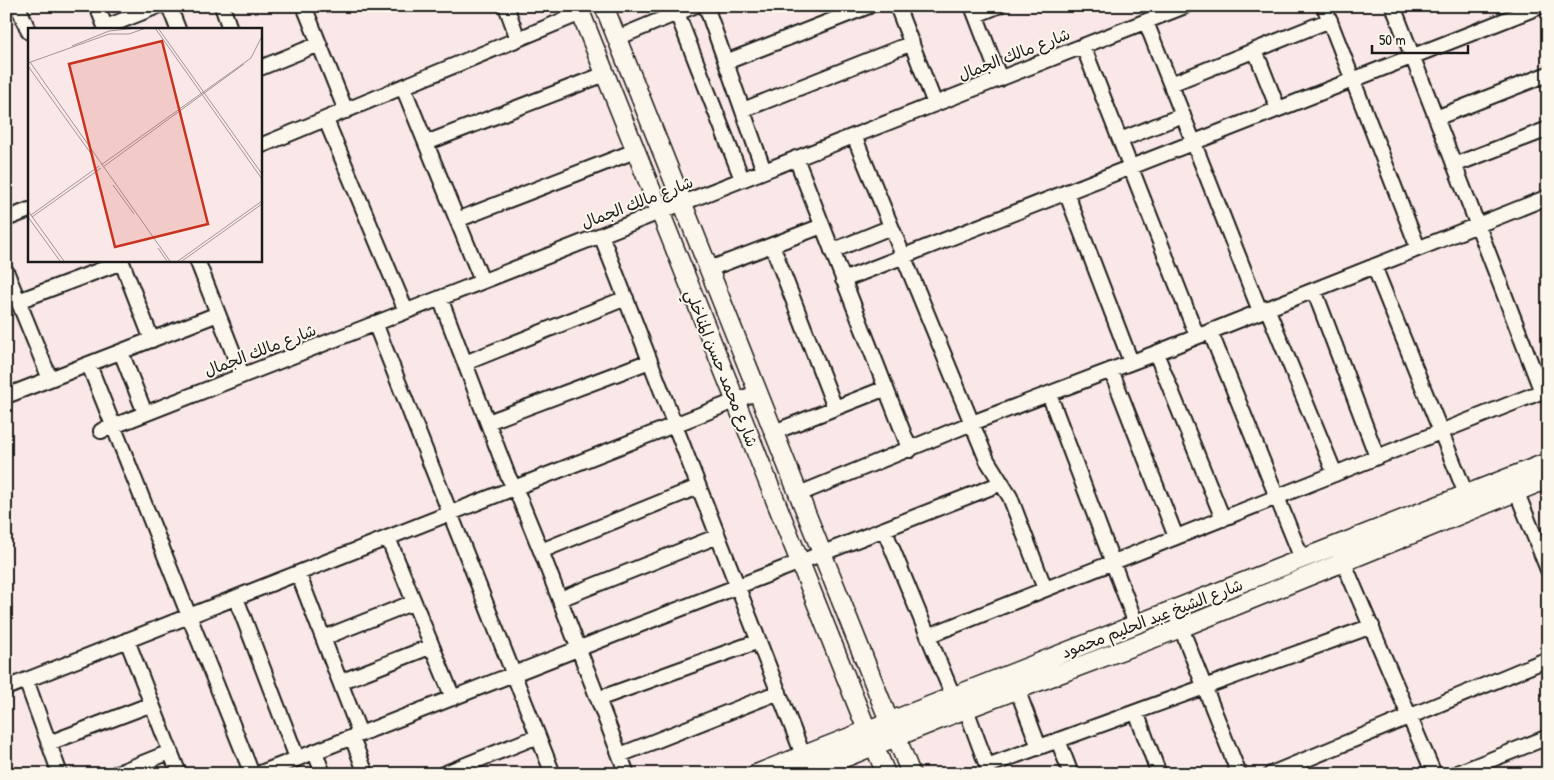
<svg xmlns="http://www.w3.org/2000/svg" width="1554" height="780" font-family="'Patrick Hand','Playpen Sans Arabic',sans-serif">
<style>
.lines{fill:none;stroke-linecap:round;stroke-linejoin:round}
.minor-casing{stroke:#1c1c1c;stroke-width:18}
.tertiary-casing{stroke:#1c1c1c;stroke-width:21}
.minor{stroke:#fbf7ec;stroke-width:14}
.tertiary{stroke:#fbf7ec;stroke-width:18}
.labels{text-anchor:middle;stroke-width:4;stroke-linejoin:round;paint-order:stroke}
.street-label{font-size:16px;fill:#1c1c1c;stroke:#fbf7ec}
.inset-road{fill:none;stroke:#a19696;stroke-width:1}
.view{fill:#c8321e;fill-opacity:0.15;stroke:#c8321e;stroke-width:2.5}
.inset-edge{fill:none;stroke:#1c1c1c;stroke-width:2.5}
</style>
<rect width="100%" height="100%" fill="#fae7e7"/>
<filter id="ink" filterUnits="userSpaceOnUse"><feTurbulence type="fractalNoise" baseFrequency=".02" numOctaves="2"/><feDisplacementMap in="SourceGraphic" scale="10" xChannelSelector="R" yChannelSelector="G"/><feConvolveMatrix kernelMatrix="1 2 1 2 8 2 1 2 1" color-interpolation-filters="sRGB"/></filter>
<g filter="url(#ink)">
<g class="lines">
<g class="minor-casing">
<path id="minor" d="M 18,6 L 29,32
M 97,6 L 106,29
M 169,6 L 178,29
M 222,6 L 230,29
M 304,6 L 346,111
M 506,6 L 518,39
M 706,6 L 764,171
M 897,6 L 935,104
M 972,6 L 1000,79
M 1324,6 L 1418,248
M 1393,6 L 1542,392
M 677,13 L 742,179
M 976,15 L 998,6
M 1146,22 L 1260,311
M 106,27 L 158,6
M 617,38 L 694,6
M 1083,46 L 1197,336
M 1255,50 L 1278,109
M 726,62 L 869,6
M 260,68 L 319,44
M 1171,84 L 1330,20
M 403,87 L 482,281
M 743,110 L 912,43
M 1436,118 L 1548,74
M 326,120 L 406,311
M 854,136 L 987,460 L 1010,497 L 1045,589
M 1120,140 L 1183,115
M 426,143 L 605,74
M 260,146 L 581,13
M 796,158 L 910,450
M 1454,165 L 1548,129
M 1066,192 L 1131,362
M 6,219 L 29,210
M 457,220 L 635,151
M 601,235 L 803,755
M 772,245 L 835,408
M 832,251 L 891,227
M 121,260 L 152,340
M 197,260 L 242,375
M 1374,266 L 1466,494
M 709,269 L 822,226
M 6,271 L 50,379
M 843,280 L 1541,6
M 1314,290 L 1377,457
M 440,298 L 508,476 L 519,497 L 541,551 L 627,774
M 18,301 L 122,262
M 1267,308 L 1335,474
M 375,323 L 553,774
M 1210,331 L 1302,559
M 121,352 L 145,413
M 1156,353 L 1223,519
M 465,363 L 626,298
M 89,365 L 252,774
M 1111,370 L 1176,537
M 1049,394 L 1136,624
M 6,396 L 218,314
M 488,422 L 650,361
M 101,431 L 1185,6
M 774,432 L 886,388
M 1513,483 L 1548,570
M 799,494 L 972,423 L 1156,353 L 1548,197
M 884,529 L 953,696
M 388,538 L 453,698
M 541,551 L 698,487
M 1340,554 L 1434,774
M 298,573 L 360,734
M 236,598 L 297,758
M 560,599 L 718,536
M 1174,610 L 1239,774
M 928,636 L 1548,389
M 323,638 L 414,602
M 127,640 L 179,774
M 26,680 L 60,774
M 340,682 L 432,646
M 6,688 L 758,392
M 1017,689 L 1039,747
M 598,699 L 759,641
M 966,709 L 990,774
M 1136,712 L 1159,774
M 352,737 L 366,774
M 1058,740 L 1071,774
M 49,743 L 152,704
M 315,752 L 323,774
M 620,755 L 779,692
M 987,766 L 1372,626
M 115,774 L 170,752
M 258,774 L 1002,483
M 443,774 L 538,736
M 1271,774 L 1548,659
M 1455,774 L 1548,737"/>
</g>
<g class="tertiary-casing">
<path id="tertiary" d="M 578,6 L 867,730
M 604,6 L 889,721
M 896,736 L 911,774
M 874,745 L 886,774
M 756,774 L 1548,462
M 804,774 L 966,709 L 1181,628 L 1548,479"/>
</g>
<use href="#minor" class="minor"/>
<use href="#tertiary" class="tertiary"/>
</g>
</g>
<g class="labels">
<g class="street-label">
<text transform="translate(1014 54) rotate(-21)" y="6">شارع مالك الجمال</text>
<text transform="translate(637 202) rotate(-21)" y="6">شارع مالك الجمال</text>
<text transform="translate(260 350) rotate(-21)" y="6">شارع مالك الجمال</text>
<text transform="translate(722 368) rotate(68)" y="6">شارع محمد حسن المناخلي</text>
<text transform="translate(1152 618) rotate(-21)" y="6">شارع الشيخ عبد الحليم محمود</text>
</g>
</g>
<g transform="translate(28 28)">
<rect width="234" height="234" fill="#fae7e7"/>
<path class="inset-road" d="M 127,0 L 234,151M 130,0 L 234,146M 44,18 L 81,3 L 109,0M 2,34 L 142,233M 0,35 L 81,6 L 101,6 L 118,0M 0,38 L 64,127M 73,137 L 223,30 L 234,8M 75,139 L 216,36M 85,157 L 106,186M 0,183 L 36,233M 3,187 L 71,138M 0,189 L 32,233M 4,189 L 73,140M 130,220 L 139,233M 150,233 L 234,173M 154,233 L 234,176"/>
<path class="view" d="M 134,13 L 180,196 L 87,219 L 41,36 Z"/>
<rect width="234" height="234" class="inset-edge"/>
</g>
<rect width="1554" height="780" fill="none" stroke="#fbf7ec" stroke-width="25"/>
<rect x="12" y="12" width="1529" height="755" fill="none" stroke="#1c1c1c" stroke-width="2" filter="url(#ink)"/>
<path d="M1372 45v8h96v-8" fill="none" stroke="#1c1c1c" stroke-width="2.5"/>
<text x="1379" y="45" font-size="15" fill="#1c1c1c" stroke="#fbf7ec" stroke-width="4" paint-order="stroke">50 m</text>
</svg>
